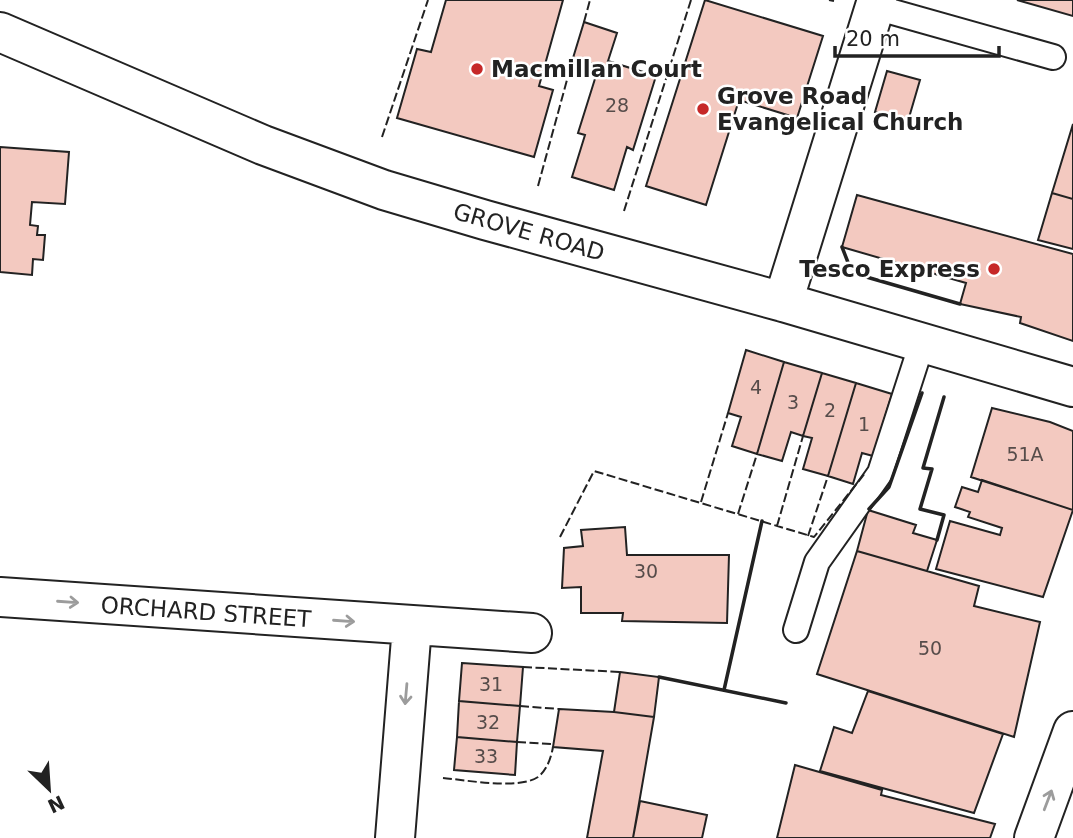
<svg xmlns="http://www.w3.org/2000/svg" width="1073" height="838" font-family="'DejaVu Sans',sans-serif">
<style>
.building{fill:#f3c9c0;stroke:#222;stroke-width:2}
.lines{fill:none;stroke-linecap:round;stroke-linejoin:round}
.lane-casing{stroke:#222;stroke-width:28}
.street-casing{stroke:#222;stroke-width:42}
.secondary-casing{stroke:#222;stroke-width:42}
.lane{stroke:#fff;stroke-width:24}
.street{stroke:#fff;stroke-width:38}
.secondary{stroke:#fff;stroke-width:38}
.fence{stroke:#222;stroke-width:2;stroke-dasharray:9 3.5;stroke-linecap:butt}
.wall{stroke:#222;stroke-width:3.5}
.oneway{stroke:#9c9c9c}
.poi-dot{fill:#c62828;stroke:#fff;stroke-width:2.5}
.labels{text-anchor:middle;stroke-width:5;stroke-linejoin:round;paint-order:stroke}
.number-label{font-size:19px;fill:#564c4a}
.poi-label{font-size:23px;font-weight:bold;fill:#222;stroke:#fff;text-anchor:start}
.street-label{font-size:23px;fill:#222;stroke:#fff}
</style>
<rect width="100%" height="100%" fill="#fff"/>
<path class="building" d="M 446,0 L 563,0 L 539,86 L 553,90 L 534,157 L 397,118 L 417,49 L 431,52 Z
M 705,0 L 823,36 L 797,118 L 739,100 L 706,205 L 646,186 Z
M 1017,0 L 1073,0 L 1073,16 Z
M 584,22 L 617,33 L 608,61 L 656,76 L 633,150 L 627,147 L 614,190 L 572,177 L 585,135 L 578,133 L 599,66 L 573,58 Z
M 887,71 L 920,80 L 908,121 L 875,112 Z
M 1073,124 L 1073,199 L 1052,193 Z
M 0,147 L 69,152 L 65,204 L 32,202 L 30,225 L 38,226 L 37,235 L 45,235 L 43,260 L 33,259 L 32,275 L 0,272 Z
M 1052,193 L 1073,199 L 1073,249 L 1038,240 Z
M 857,195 L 1073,254 L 1073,341 L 1020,323 L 1021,317 L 960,304 L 966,283 L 842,247 Z
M 746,350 L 784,362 L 757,454 L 732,446 L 741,417 L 728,413 Z
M 784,362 L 822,373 L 803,436 L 791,432 L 782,461 L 757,454 Z
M 822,373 L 856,383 L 828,476 L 803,469 L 812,438 L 803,436 Z
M 856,383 L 892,394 L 873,456 L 862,453 L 853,484 L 828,476 Z
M 992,408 L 1050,422 L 1073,431 L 1073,510 L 971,477 Z
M 982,480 L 1073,510 L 1043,597 L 936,569 L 950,521 L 1000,535 L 1002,528 L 968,517 L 970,512 L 955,507 L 962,487 L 978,492 Z
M 868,510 L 916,525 L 913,533 L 937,540 L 927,571 L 857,551 Z
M 625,527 L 627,555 L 729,555 L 727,623 L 622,621 L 623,613 L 581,613 L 581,587 L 562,588 L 564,548 L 583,546 L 581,530 Z
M 857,551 L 979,586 L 974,606 L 1040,622 L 1014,737 L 817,674 Z
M 462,663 L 523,667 L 520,706 L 459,701 Z
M 620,672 L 659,677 L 654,717 L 614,712 Z
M 868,691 L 1003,734 L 974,813 L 820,771 L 834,727 L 852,733 Z
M 459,701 L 520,706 L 517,742 L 457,737 Z
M 559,709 L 614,712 L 654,717 L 633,838 L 587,838 L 603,751 L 553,747 Z
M 457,737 L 517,742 L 515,775 L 454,770 Z
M 795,765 L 882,790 L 881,795 L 995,824 L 990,838 L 777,838 Z
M 640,801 L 707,815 L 702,838 L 633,838 Z"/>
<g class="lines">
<g class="lane-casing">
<path id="lane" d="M 875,7 L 1053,57
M 796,630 L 817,562 L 880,473 L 922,343"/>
</g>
<g class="street-casing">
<path id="street" d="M 0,32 L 263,145 L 384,190 L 485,220 L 783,302 L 1073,387
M 783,302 L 877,0
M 0,597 L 532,633
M 395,838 L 412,626"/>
</g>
<g class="secondary-casing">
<path id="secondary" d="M 1034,838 L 1073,731"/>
</g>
<use href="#lane" class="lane"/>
<use href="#street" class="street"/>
<use href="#secondary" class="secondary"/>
<path class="fence" d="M 829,0 L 834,1
M 584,22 L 590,0
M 382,137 L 428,0
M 538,186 L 573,58
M 624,211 L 691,0
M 701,502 L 728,413
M 738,514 L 757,454
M 777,526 L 803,436
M 808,536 L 828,476
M 560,537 L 594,471 L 814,537 L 866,472
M 523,667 L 620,672
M 520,706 L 559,709
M 517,742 L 553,744
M 443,778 C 466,780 518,790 538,777 C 547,770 551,758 553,747"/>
<path class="wall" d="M 842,247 L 849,265 L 863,276 L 960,304
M 869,509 L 889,487 L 922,393
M 937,540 L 944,515 L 920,509 L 932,469 L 923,468 L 944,397
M 659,677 L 786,703
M 724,690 L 762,521"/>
</g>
<defs><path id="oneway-shaft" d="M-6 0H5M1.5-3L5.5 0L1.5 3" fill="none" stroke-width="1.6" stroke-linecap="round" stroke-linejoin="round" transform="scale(1.75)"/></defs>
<g class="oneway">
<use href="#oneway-shaft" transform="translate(68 602) rotate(4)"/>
<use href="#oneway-shaft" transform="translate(344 621) rotate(4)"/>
<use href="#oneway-shaft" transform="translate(406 694) rotate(95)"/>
<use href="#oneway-shaft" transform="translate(1048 800) rotate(-69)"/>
</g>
<g class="poi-dot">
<circle cx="477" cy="69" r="7"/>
<circle cx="703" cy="109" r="7"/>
<circle cx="994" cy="269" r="7"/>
</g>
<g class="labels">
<g class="number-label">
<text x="617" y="112">28</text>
<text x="756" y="394">4</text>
<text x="793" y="409">3</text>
<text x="830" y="417">2</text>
<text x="864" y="431">1</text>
<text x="1025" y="461">51A</text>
<text x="646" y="578">30</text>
<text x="930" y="655">50</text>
<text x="491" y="691">31</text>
<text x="488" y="729">32</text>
<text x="486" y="763">33</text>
</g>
<g class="poi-label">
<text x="491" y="77">Macmillan Court</text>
<text x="717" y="104">Grove Road<tspan x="717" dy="26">Evangelical Church</tspan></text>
<text x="980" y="277" text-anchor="end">Tesco Express</text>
</g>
<g class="street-label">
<text transform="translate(529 232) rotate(16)" y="8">GROVE ROAD</text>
<text transform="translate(206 612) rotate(4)" y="8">ORCHARD STREET</text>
</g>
</g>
<g transform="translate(49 789) rotate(155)" stroke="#ffffff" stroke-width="5" paint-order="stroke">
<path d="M0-5L12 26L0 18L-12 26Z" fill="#222222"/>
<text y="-10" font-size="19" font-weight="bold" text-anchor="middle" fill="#222222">N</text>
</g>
<path d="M835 46v10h164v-10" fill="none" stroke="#222222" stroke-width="3.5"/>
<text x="846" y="46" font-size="21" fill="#222222" stroke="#ffffff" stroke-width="5" paint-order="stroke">20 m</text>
</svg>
